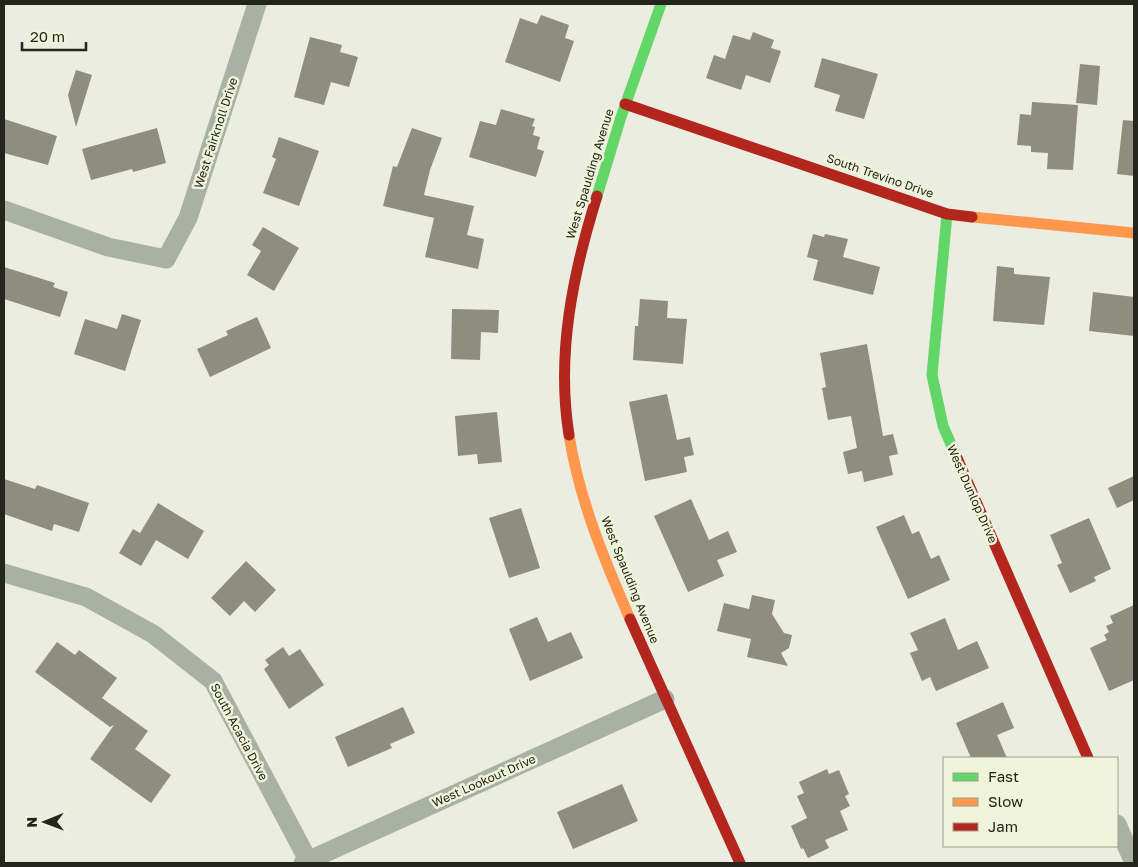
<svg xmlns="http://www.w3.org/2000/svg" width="1138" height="867" font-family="'Golos Text',sans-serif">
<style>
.building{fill:#8f8d7e}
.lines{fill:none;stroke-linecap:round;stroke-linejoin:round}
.street{stroke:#a9b0a4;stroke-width:19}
.fast{stroke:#63d668;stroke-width:11}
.slow{stroke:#ff974d;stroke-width:11}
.jam{stroke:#b3261e;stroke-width:11}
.labels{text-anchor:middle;stroke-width:5;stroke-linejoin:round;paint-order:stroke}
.street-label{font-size:12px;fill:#24251c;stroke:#eef3da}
</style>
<rect width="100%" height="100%" fill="#eaede0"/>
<path class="building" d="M 541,15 L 569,25 L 565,38 L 574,41 L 560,82 L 505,62 L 520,18 L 537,24 Z
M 753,32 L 774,40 L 771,48 L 781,51 L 770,83 L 746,75 L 741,90 L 706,78 L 714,55 L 725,59 L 733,35 L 750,40 Z
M 310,37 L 342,45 L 340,52 L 358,57 L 349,87 L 331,82 L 324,105 L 294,97 Z
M 822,58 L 878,74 L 864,119 L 835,111 L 840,95 L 814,87 Z
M 1080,64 L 1100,66 L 1097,105 L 1076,103 Z
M 76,70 L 92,75 L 76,127 L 68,95 Z
M 1032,102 L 1078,105 L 1073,170 L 1047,169 L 1048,153 L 1031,152 L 1031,146 L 1017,145 L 1020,114 L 1031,115 Z
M 501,109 L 535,119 L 532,126 L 535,127 L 533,135 L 540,137 L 537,149 L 544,151 L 536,177 L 469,157 L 480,121 L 496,125 Z
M 4,119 L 57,136 L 48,165 L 4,153 Z
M 1123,120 L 1134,121 L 1134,176 L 1117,174 Z
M 157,128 L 166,163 L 133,172 L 132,169 L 91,180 L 82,149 Z
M 412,128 L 442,138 L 430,170 L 424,195 L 474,206 L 467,235 L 484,239 L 478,269 L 425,257 L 434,218 L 383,206 L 393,166 L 397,167 Z
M 279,137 L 319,151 L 299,206 L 263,193 L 276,159 L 272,157 Z
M 263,227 L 299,248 L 274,291 L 247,275 L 261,251 L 252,245 Z
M 813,234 L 824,237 L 825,234 L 848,239 L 843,257 L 880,267 L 873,295 L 813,280 L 818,260 L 807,257 Z
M 997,266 L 1014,268 L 1014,274 L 1050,277 L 1044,325 L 993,321 Z
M 4,267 L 55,283 L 53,287 L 68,292 L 60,317 L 4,299 Z
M 1093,292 L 1134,297 L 1134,336 L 1089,331 Z
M 640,299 L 668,301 L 667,318 L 687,319 L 683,364 L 633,360 L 635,326 L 638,326 Z
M 452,309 L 499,310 L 498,333 L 481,332 L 480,360 L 451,359 Z
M 122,314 L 141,320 L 125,371 L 74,354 L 85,319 L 117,329 Z
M 257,317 L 271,348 L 210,377 L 197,349 L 228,335 L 226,331 Z
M 867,344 L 883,436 L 893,434 L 898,454 L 889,456 L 893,475 L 864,482 L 862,471 L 848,474 L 843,452 L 857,448 L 851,416 L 828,420 L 822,388 L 826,387 L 820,353 Z
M 667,394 L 677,440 L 690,437 L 694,455 L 684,457 L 687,472 L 645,481 L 629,402 Z
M 497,412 L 502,462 L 478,464 L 477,454 L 458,456 L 455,416 Z
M 1134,476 L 1134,500 L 1117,508 L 1108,488 Z
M 4,479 L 35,489 L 37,485 L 89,503 L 79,532 L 54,524 L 52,531 L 4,514 Z
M 691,499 L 709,540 L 728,531 L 737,552 L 717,560 L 724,576 L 688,592 L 654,516 Z
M 158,503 L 204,531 L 188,559 L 156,540 L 141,566 L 119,553 L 133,529 L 140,533 Z
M 521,508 L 540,568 L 509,578 L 489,518 Z
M 904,515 L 912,534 L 919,531 L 931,559 L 939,555 L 950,580 L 908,599 L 876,527 Z
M 1089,518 L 1111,569 L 1094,577 L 1096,581 L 1070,593 L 1057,565 L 1062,563 L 1050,535 Z
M 246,561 L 276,590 L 255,612 L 244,601 L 230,616 L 211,598 Z
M 752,595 L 775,600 L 772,614 L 784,633 L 792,635 L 789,648 L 781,653 L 788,666 L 747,657 L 751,639 L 717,631 L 724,603 L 749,609 Z
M 1134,605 L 1134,680 L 1109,691 L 1090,648 L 1107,640 L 1104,635 L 1109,632 L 1106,626 L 1113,623 L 1110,616 Z
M 537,617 L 548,642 L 571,632 L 583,658 L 530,681 L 509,629 Z
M 945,618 L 958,650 L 977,641 L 989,668 L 936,691 L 930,677 L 922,681 L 910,653 L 918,650 L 910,633 Z
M 57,642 L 75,655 L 79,650 L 117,678 L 102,698 L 148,731 L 135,749 L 171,775 L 151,803 L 90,759 L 114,725 L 110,727 L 35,672 Z
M 283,647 L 289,656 L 300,649 L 324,685 L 289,709 L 264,669 L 269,665 L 265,660 Z
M 1003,702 L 1014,728 L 997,735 L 1007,758 L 971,758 L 956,723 Z
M 403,707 L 415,733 L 390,744 L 392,748 L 348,767 L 335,737 Z
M 827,769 L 829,774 L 839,770 L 849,794 L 845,796 L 850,806 L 840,811 L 848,830 L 825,840 L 829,848 L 808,858 L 803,848 L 801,849 L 791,826 L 807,818 L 797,796 L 804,793 L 799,782 Z
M 622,784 L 638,821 L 573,849 L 557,812 Z"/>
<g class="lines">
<path class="street" d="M 4,210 L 108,247 L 166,259 L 188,218 L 257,4
M 4,573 L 86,597 L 153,634 L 213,681 L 308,860
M 1117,824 L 1134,863
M 303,863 L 665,699"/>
<path class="fast" d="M 597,196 L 621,117 L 661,4
M 947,214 L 932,375 L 943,426 L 957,458"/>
<path class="slow" d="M 972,217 L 1134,233
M 569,435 C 579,499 604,559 630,619"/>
<path class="jam" d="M 625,104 L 947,214 L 972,217
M 569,435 C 556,354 573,273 597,196
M 957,458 L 1088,758
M 630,619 L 740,863"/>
</g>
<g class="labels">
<g class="street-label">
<text transform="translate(216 133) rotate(-72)" y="4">West Fairknoll Drive</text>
<text transform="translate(590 174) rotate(-73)" y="4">West Spaulding Avenue</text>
<text transform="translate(880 176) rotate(19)" y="4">South Trevino Drive</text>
<text transform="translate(972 494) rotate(66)" y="4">West Dunlop Drive</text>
<text transform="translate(630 580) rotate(68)" y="4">West Spaulding Avenue</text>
<text transform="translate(239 732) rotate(62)" y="4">South Acacia Drive</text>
<text transform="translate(484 781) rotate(-24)" y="4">West Lookout Drive</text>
</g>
</g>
<rect width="1138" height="867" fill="none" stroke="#24251c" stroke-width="10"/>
<rect x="943" y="757" width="175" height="90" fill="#eef3da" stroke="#9da18e"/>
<rect x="953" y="773" width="25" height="8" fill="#63d668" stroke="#9da18e"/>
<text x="988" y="782" font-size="15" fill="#24251c">Fast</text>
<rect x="953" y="798" width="25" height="8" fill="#ff974d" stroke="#9da18e"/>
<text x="988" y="807" font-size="15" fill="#24251c">Slow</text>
<rect x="953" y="823" width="25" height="8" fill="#b3261e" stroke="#9da18e"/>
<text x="988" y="832" font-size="15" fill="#24251c">Jam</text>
<g transform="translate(45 822) rotate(269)" stroke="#eef3da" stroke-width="4" paint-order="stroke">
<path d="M0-4L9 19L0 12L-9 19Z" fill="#24251c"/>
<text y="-8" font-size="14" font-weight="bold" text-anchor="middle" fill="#24251c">N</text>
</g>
<path d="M22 42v8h64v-8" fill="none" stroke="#24251c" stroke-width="2.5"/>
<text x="30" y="42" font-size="15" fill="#24251c" stroke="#eef3da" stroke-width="4" paint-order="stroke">20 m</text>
</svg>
